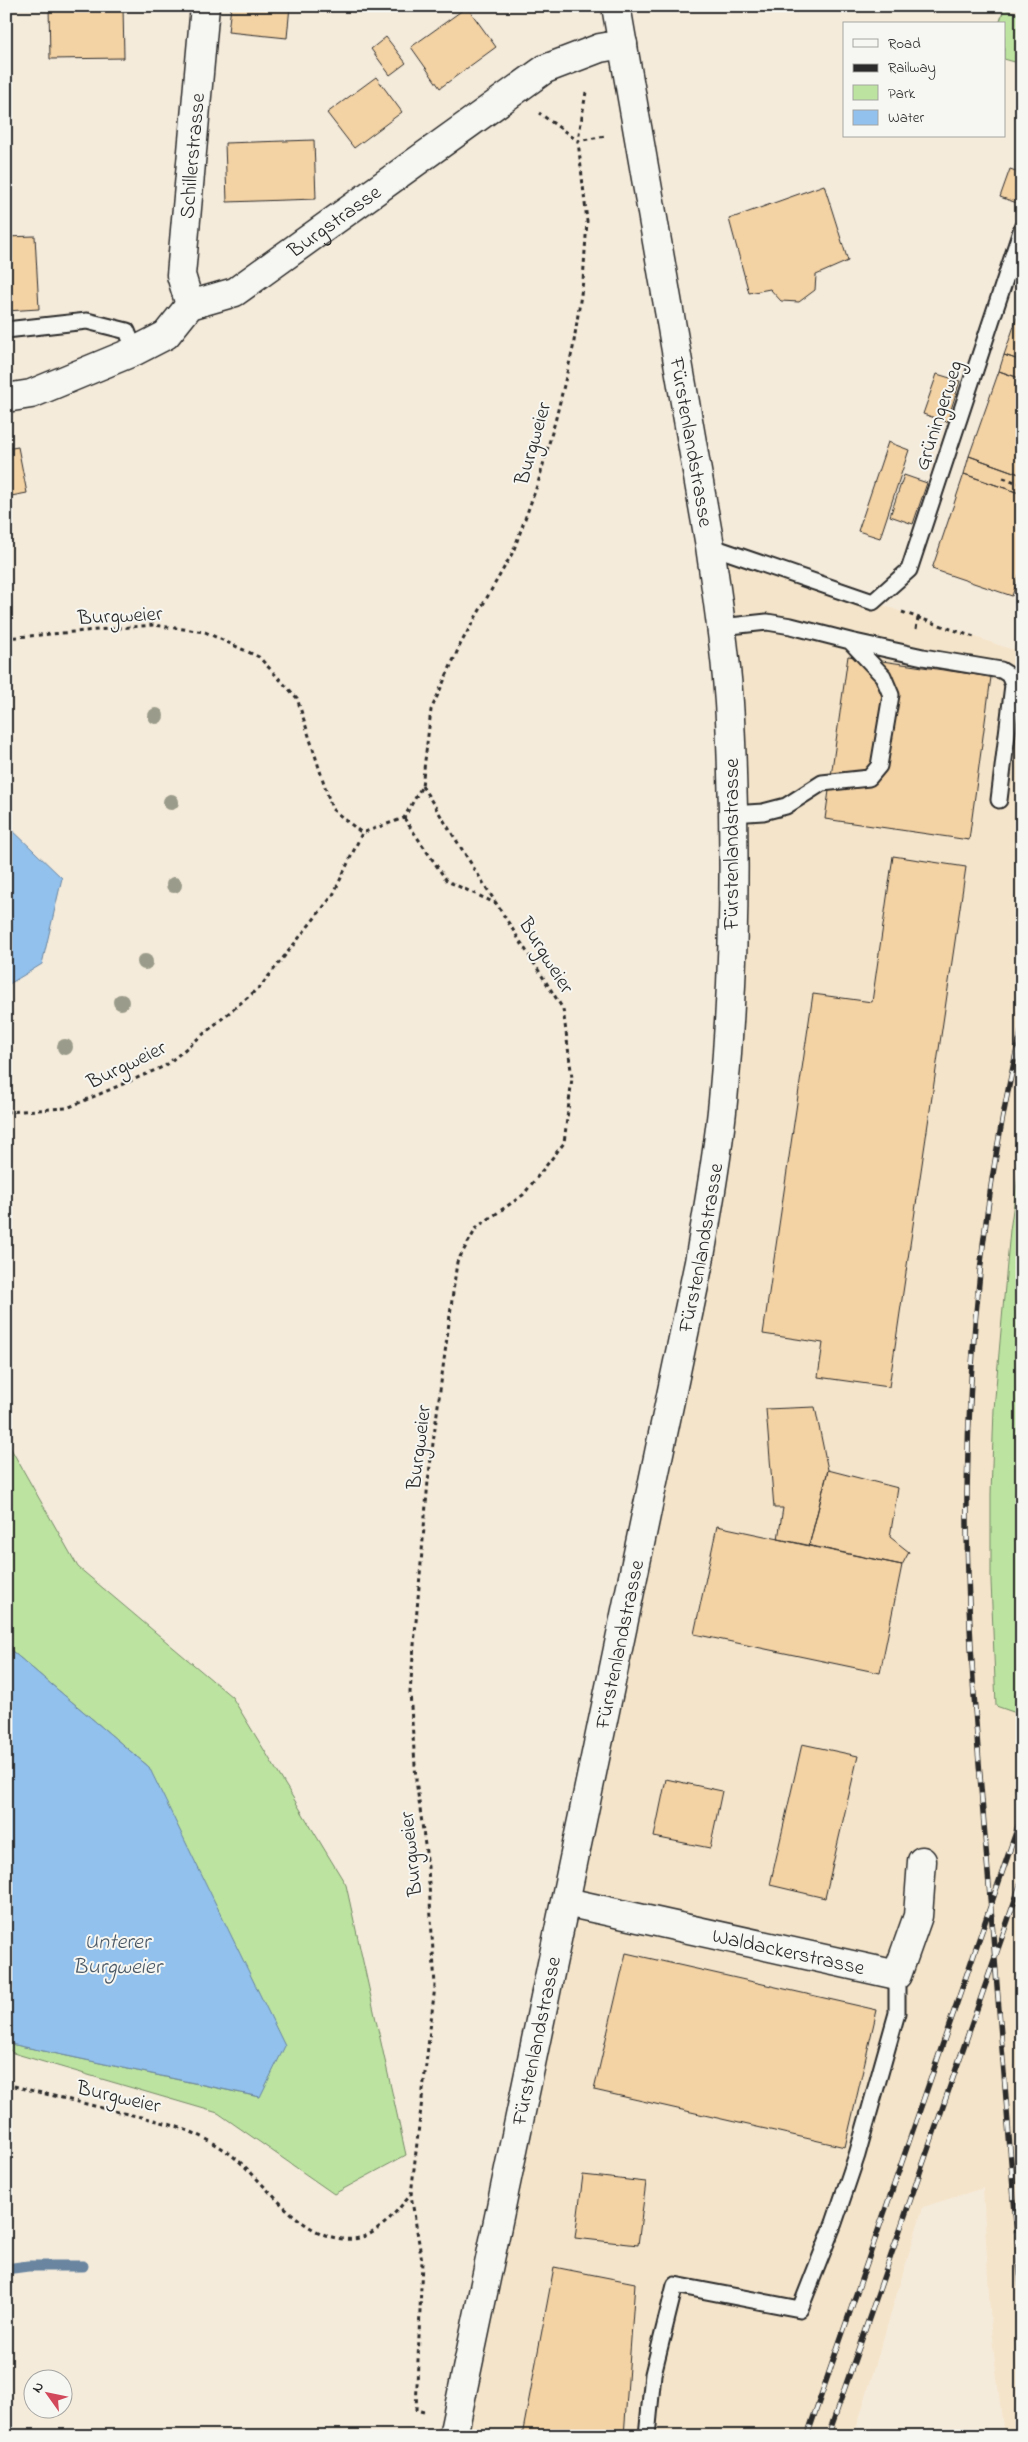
<svg xmlns="http://www.w3.org/2000/svg" width="1028" height="2442" font-family="'Indie Flower',sans-serif">
<style>
.built{fill:#f4e4ca}
.green{fill:#bce4a0;stroke:#748866}
.water{fill:#92c1ed;stroke:#69859f}
.lines{fill:none;stroke-linecap:round;stroke-linejoin:round}
.stream{stroke:#69859f;stroke-width:11}
.building{fill:#f3d2a4;stroke:#2b2b2b}
.lane-casing{stroke:#2b2b2b;stroke-width:19}
.street-casing{stroke:#2b2b2b;stroke-width:31}
.secondary-casing{stroke:#2b2b2b;stroke-width:31}
.path{stroke:#2b2b2b;stroke-width:3;stroke-dasharray:4 4;stroke-linecap:butt}
.lane{stroke:#f6f6f2;stroke-width:15}
.street{stroke:#f6f6f2;stroke-width:28}
.secondary{stroke:#f6f6f2;stroke-width:28}
.rail-casing{stroke:#2b2b2b;stroke-width:5.5}
.rail{stroke:#f6f6f2;stroke-width:4;stroke-dasharray:11;stroke-linecap:butt}
.tree{fill:#9a9b8a}
.labels{text-anchor:middle;stroke-width:4;stroke-linejoin:round;paint-order:stroke}
.street-label{font-size:21px;fill:#2b2b2b;stroke:#f6f6f2}
.water-label{font-size:22px;font-style:italic;fill:#4a5865;stroke:#f6f6f2}
</style>
<rect width="100%" height="100%" fill="#f5ebdb"/>
<filter id="ink" filterUnits="userSpaceOnUse"><feTurbulence type="fractalNoise" baseFrequency=".02" numOctaves="2"/><feDisplacementMap in="SourceGraphic" scale="10" xChannelSelector="R" yChannelSelector="G"/><feConvolveMatrix kernelMatrix="1 2 1 2 8 2 1 2 1" color-interpolation-filters="sRGB"/></filter>
<g filter="url(#ink)">
<path class="built" d="M 710,546 L 1022,653 L 1022,2436 L 1004,2436 L 991,2329 L 983,2188 L 923,2207 L 854,2436 L 453,2436 L 667,1416 L 730,1011 Z"/>
<path class="green" d="M 1004,9 L 1022,15 L 1022,64 L 1004,59 L 1004,24 L 999,24 Z
M 1022,1149 L 1022,1715 L 996,1706 L 991,1581 L 991,1494 L 994,1409 L 1010,1230 Z
M 6,1440 L 78,1567 L 232,1697 L 346,1885 L 406,2155 L 334,2194 L 218,2113 L 13,2053 L 6,2046 L 6,2043 L 259,2097 L 149,1767 L 6,1646 Z"/>
<path class="water" d="M 6,824 L 62,878 L 42,964 L 6,986 Z
M 6,1646 L 149,1767 L 285,2046 L 260,2097 L 6,2043 Z"/>
<g class="lines">
<path class="stream" d="M 6,2269 L 28,2266 L 83,2266"/>
</g>
<path class="building" d="M 49,6 L 123,6 L 124,58 L 50,59 Z
M 231,6 L 290,6 L 287,38 L 228,32 Z
M 467,7 L 496,47 L 440,88 L 411,47 Z
M 386,37 L 406,63 L 390,75 L 371,49 Z
M 376,77 L 402,112 L 354,148 L 327,113 Z
M 314,140 L 316,199 L 227,202 L 225,143 Z
M 1010,169 L 1022,173 L 1022,190 L 1017,203 L 1000,197 Z
M 824,185 L 848,261 L 816,275 L 815,290 L 799,302 L 781,301 L 770,289 L 749,293 L 729,219 Z
M 35,236 L 39,309 L 6,311 L 6,237 Z
M 1022,303 L 1022,361 L 1004,355 Z
M 1004,355 L 1022,361 L 1022,379 L 999,371 Z
M 999,371 L 1022,379 L 1022,475 L 969,456 Z
M 937,374 L 960,381 L 947,422 L 923,414 Z
M 888,442 L 909,450 L 880,538 L 858,531 Z
M 18,447 L 27,493 L 6,497 L 6,449 Z
M 969,456 L 1022,475 L 1022,494 L 964,474 Z
M 964,474 L 1022,494 L 1022,566 L 1012,596 L 932,569 Z
M 904,475 L 927,483 L 913,524 L 890,516 Z
M 848,656 L 991,677 L 969,840 L 825,819 Z
M 893,856 L 966,867 L 889,1387 L 818,1377 L 823,1343 L 763,1334 L 813,994 L 872,1002 Z
M 815,1407 L 828,1470 L 809,1546 L 778,1539 L 783,1508 L 774,1508 L 766,1409 Z
M 828,1470 L 898,1488 L 890,1537 L 909,1552 L 902,1565 L 809,1546 Z
M 717,1526 L 902,1565 L 880,1673 L 694,1634 Z
M 802,1744 L 858,1756 L 825,1898 L 770,1885 Z
M 666,1779 L 722,1791 L 710,1848 L 654,1837 Z
M 626,1953 L 877,2010 L 845,2147 L 594,2090 Z
M 583,2175 L 646,2182 L 638,2245 L 575,2238 Z
M 554,2267 L 635,2283 L 624,2436 L 522,2436 Z"/>
<g class="lines">
<g class="lane-casing">
<path id="lane" d="M 6,330 L 87,321 L 127,331 L 135,351
M 710,546 L 873,602 L 909,570 L 1022,228
M 721,627 L 767,622 L 791,626 L 850,641 L 883,676 L 891,695 L 879,766 L 869,778 L 822,783 L 786,806 L 763,812 L 732,814
M 850,641 L 923,657 L 1001,670 L 1009,675 L 1013,685 L 999,800
M 647,2436 L 653,2374 L 675,2285 L 800,2309 L 834,2223 L 857,2155 L 897,2013 L 897,1975"/>
</g>
<g class="street-casing">
<g id="street">
<path id="s1" d="M 190,305 L 181,275 L 205,6"/>
<path id="s2" d="M 6,398 L 31,394 L 135,351 L 166,335 L 190,305 L 235,292 L 545,69 L 600,48 L 623,44"/>
<path id="s3" d="M 566,1902 L 897,1975 L 918,1916 L 922,1861"/>
</g>
</g>
<g class="secondary-casing">
<g id="secondary">
<path id="s4" d="M 453,2436 L 699,1262 C 708,1209 718,1155 723,1101 C 735,975 736,846 730,719 C 727,661 718,603 710,546 L 616,6"/>
</g>
</g>
<path class="path" d="M 586,92 L 578,141 L 605,136
M 1003,478 L 1022,484
M 1014,589 L 1022,591
M 902,612 L 974,637
M 916,629 L 918,618
M 6,638 L 153,625 L 205,632 L 259,657 L 297,698 L 332,809 L 362,833
M 422,786 L 563,1009 L 572,1078 L 564,1143 L 523,1195 L 477,1227 L 457,1262 L 428,1481 L 410,1692 L 416,1780 L 428,1867 L 435,1986 L 411,2195 L 422,2261 L 416,2410 L 424,2412
M 404,818 L 447,881 L 495,903
M 6,1112 L 67,1108 L 165,1066 L 260,987 L 333,895 L 362,833 L 404,818 L 422,786 L 431,710 L 461,643 L 513,552 L 538,483 L 556,418 L 573,348 L 583,281 L 587,221 L 578,141 L 539,113
M 6,2084 C 41,2093 75,2101 110,2110 C 153,2120 193,2126 230,2154 C 264,2179 296,2235 343,2239 C 375,2242 391,2216 410,2196"/>
<use href="#lane" class="lane"/>
<use href="#street" class="street"/>
<use href="#secondary" class="secondary"/>
<g class="rail-casing">
<path id="rail" d="M 1022,1028 C 985,1180 969,1337 967,1493 C 966,1627 979,1763 990,1897 C 1001,2031 1011,2166 1022,2300
M 807,2436 L 1022,1815
M 828,2436 L 1022,1880"/>
</g>
<use href="#rail" class="rail"/>
</g>
<g class="tree">
<circle cx="156" cy="716" r="8"/>
<circle cx="171" cy="802" r="8"/>
<circle cx="174" cy="885" r="8"/>
<circle cx="145" cy="962" r="8"/>
<circle cx="121" cy="1002" r="8"/>
<circle cx="65" cy="1047" r="8"/>
</g>
</g>
<g class="labels">
<g class="street-label">
<text dy="7" stroke="none"><textPath href="#s1" startOffset="151">Schillerstrasse</textPath></text>
<text dy="7" stroke="none"><textPath href="#s2" startOffset="380">Burgstrasse</textPath></text>
<text transform="translate(938 415) rotate(-72)" y="7">Grüningerweg</text>
<text transform="translate(692 442) rotate(80)" y="7">Fürstenlandstrasse</text>
<text transform="translate(532 443) rotate(-74)" y="7">Burgweier</text>
<text transform="translate(120 615) rotate(-3)" y="7">Burgweier</text>
<text transform="translate(731 844) rotate(-90)" y="7">Fürstenlandstrasse</text>
<text transform="translate(547 955) rotate(58)" y="7">Burgweier</text>
<text transform="translate(126 1064) rotate(-26)" y="7">Burgweier</text>
<text dy="7" stroke="none"><textPath href="#s4" startOffset="1214">Fürstenlandstrasse</textPath></text>
<text transform="translate(418 1447) rotate(-83)" y="7">Burgweier</text>
<text dy="7" stroke="none"><textPath href="#s4" startOffset="809">Fürstenlandstrasse</textPath></text>
<text transform="translate(410 1854) rotate(-96)" y="7">Burgweier</text>
<text dy="7" stroke="none"><textPath href="#s3" startOffset="228">Waldackerstrasse</textPath></text>
<text dy="7" stroke="none"><textPath href="#s4" startOffset="404">Fürstenlandstrasse</textPath></text>
<text transform="translate(119 2096) rotate(13)" y="7">Burgweier</text>
</g>
<g class="water-label">
<text x="117" y="1948">Unterer<tspan x="117" dy="25">Burgweier</tspan></text>
</g>
</g>
<rect width="1028" height="2442" fill="none" stroke="#f6f6f2" stroke-width="25"/>
<rect x="12" y="12" width="1003" height="2417" fill="none" stroke="#2b2b2b" stroke-width="2" filter="url(#ink)"/>
<rect x="843" y="22" width="162" height="115" fill="#f6f6f2" stroke="#a5a5a2"/>
<rect x="853" y="39" width="25" height="8" fill="#f6f6f2" stroke="#a5a5a2"/>
<text x="888" y="48" font-size="15" fill="#2b2b2b">Road</text>
<rect x="853" y="64" width="25" height="8" fill="#2b2b2b" stroke="#a5a5a2"/>
<text x="888" y="72" font-size="15" fill="#2b2b2b">Railway</text>
<rect x="853" y="85" width="25" height="15" fill="#bce4a0" stroke="#a5a5a2"/>
<text x="888" y="98" font-size="15" fill="#2b2b2b">Park</text>
<rect x="853" y="110" width="25" height="15" fill="#92c1ed" stroke="#a5a5a2"/>
<text x="888" y="122" font-size="15" fill="#2b2b2b">Water</text>
<g transform="translate(48 2394) rotate(303)"><circle r="24" fill="#f6f6f2" stroke="#a5a5a2"/>
<path d="M0-4L9 19L0 12L-9 19Z" fill="#d1495b"/>
<text y="-8" font-size="14" font-weight="bold" text-anchor="middle" fill="#2b2b2b">N</text>
</g>
</svg>
